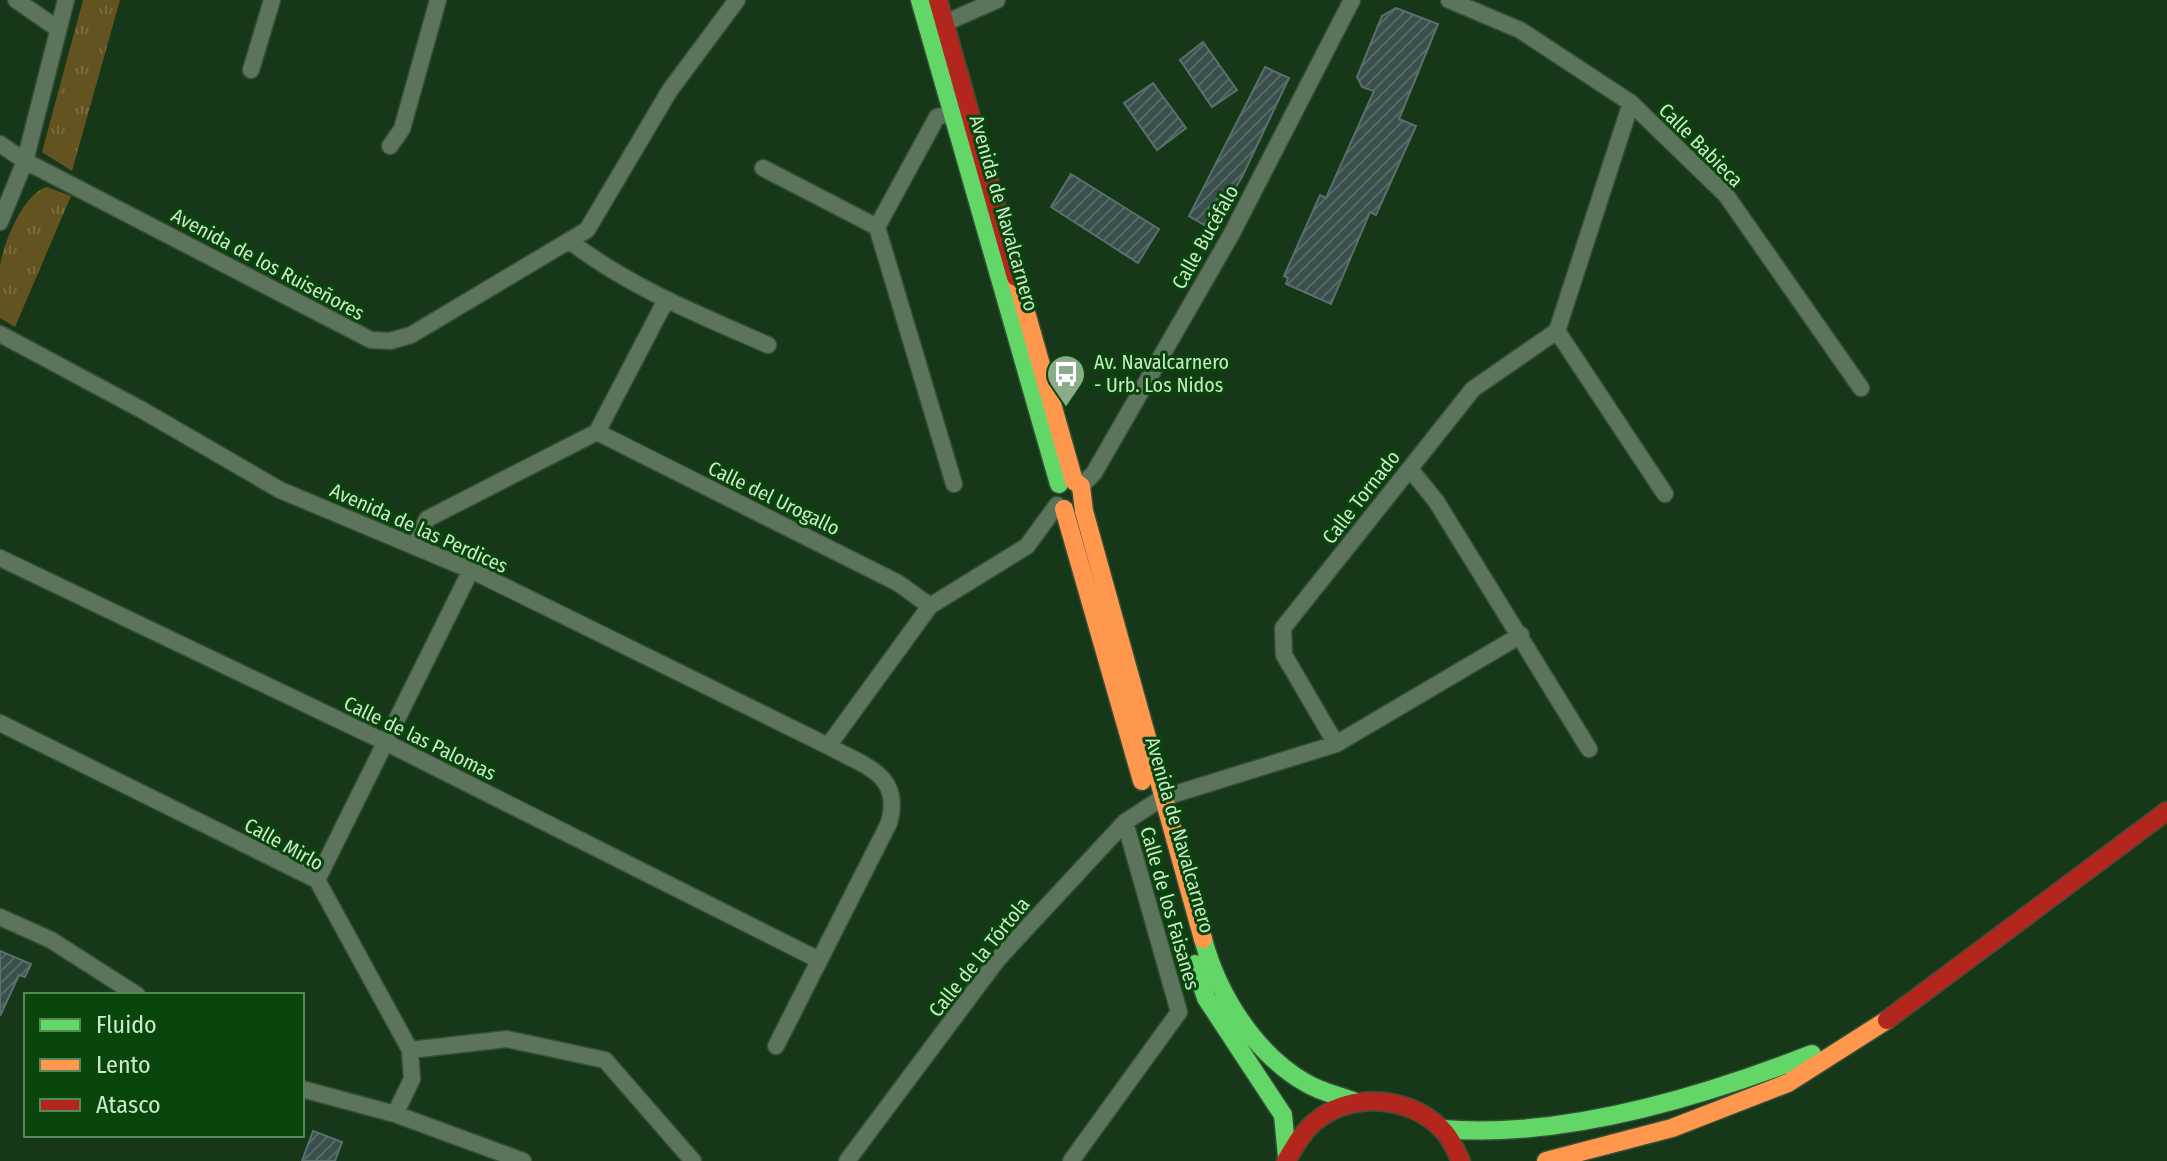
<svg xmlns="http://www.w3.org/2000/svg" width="2167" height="1161" font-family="'Fira Sans Condensed',sans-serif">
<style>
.park{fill:url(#park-tufts)}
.building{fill:url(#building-hatch);stroke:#5a706e;stroke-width:2}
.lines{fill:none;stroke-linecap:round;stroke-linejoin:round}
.street-casing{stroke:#364f37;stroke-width:19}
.fast-casing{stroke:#364f37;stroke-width:21}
.slow-casing{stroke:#364f37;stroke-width:21}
.jam-casing{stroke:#364f37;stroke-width:21}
.street{stroke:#5c745b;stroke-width:16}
.fast{stroke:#63d668;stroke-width:18}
.slow{stroke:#ff974d;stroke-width:18}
.jam{stroke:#b3261e;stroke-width:18}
.labels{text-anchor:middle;stroke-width:6;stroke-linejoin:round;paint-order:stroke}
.street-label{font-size:20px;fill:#cbe9c9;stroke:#08460b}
.poi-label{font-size:20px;fill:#cbe9c9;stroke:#08460b;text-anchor:start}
</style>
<defs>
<pattern id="park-tufts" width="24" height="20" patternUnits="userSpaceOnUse" patternTransform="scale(2)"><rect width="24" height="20" fill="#635321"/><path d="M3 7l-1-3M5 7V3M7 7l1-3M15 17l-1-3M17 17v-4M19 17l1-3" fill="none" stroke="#786c40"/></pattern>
<pattern id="building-hatch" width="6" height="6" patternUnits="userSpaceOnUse" patternTransform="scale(2)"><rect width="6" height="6" fill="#3a4f4b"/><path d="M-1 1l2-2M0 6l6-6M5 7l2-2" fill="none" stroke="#556864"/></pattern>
</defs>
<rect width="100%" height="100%" fill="#163818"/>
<path class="park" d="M 83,0 L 120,0 L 72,171 L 42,152 Z
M 47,187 L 71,196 L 15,327 L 0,318 C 0,301 0,282 0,266 C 3,244 24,192 47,187 Z"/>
<path class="building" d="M 1396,8 L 1438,24 L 1399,119 L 1416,126 L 1376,215 L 1370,212 L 1331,304 L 1286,284 L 1288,278 L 1284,276 L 1320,195 L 1326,198 L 1374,91 L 1362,87 L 1357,77 L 1382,16 Z
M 1203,42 L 1237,90 L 1212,107 L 1180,60 Z
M 1265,67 L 1289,78 L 1242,177 L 1211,229 L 1189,216 Z
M 1153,83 L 1186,128 L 1157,150 L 1124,103 Z
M 1071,174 L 1159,229 L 1138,263 L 1051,207 Z
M 0,951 L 31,964 L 25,977 L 19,975 L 0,1016 Z
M 313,1131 L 342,1142 L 335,1161 L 302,1161 Z"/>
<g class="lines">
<g class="street-casing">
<path id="street" d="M 16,0 L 58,29
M 1449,0 L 1520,30 L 1631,103 L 1726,195 L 1861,388
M 945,23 L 997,0
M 251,70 L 272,0
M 0,144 L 25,161 L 371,340 L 390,341 L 411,335 L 587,230 L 670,90 L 737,0
M 390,146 L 402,129 L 438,0
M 763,168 L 877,227
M 0,222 L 25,161 L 66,0
M 571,242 C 631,288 700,315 768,345
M 1557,331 L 1665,494
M 0,334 L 142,410 L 280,490 L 471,570 L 828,746 C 864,766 903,774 889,823 L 776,1046
M 597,432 L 898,583 L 930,606
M 1410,469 L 1436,501 L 1589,749
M 954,484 L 877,227 L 937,117 L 962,111
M 1081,486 L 1094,473 L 1231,235 L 1352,0
M 415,545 L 427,519 L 597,432 L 666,300
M 0,558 L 385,742 L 819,960
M 1521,635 L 1336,744 L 1284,655 L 1283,628 L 1473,389 L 1557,331 L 1631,103
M 0,723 L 317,880 L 410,1050 L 412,1079 L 395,1114
M 828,746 L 930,606 L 1027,546 L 1057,505
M 317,880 L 471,570
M 0,917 L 51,940 L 137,995
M 410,1050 L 507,1039 L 605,1060 L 693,1161
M 302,1089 L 395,1114 L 523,1161
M 847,1161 L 998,959 L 1125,822 L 1162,798 L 1336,744
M 1071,1161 L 1179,1012 L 1125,822"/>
</g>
<g class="fast-casing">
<path id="fast" d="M 920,0 L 1059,484
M 1203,939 C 1218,995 1255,1054 1306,1083 C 1321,1092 1337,1095 1353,1101
M 1195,964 L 1206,998 L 1283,1115 L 1287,1157
M 1442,1129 C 1561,1139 1702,1097 1812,1054"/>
</g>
<g class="slow-casing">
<path id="slow" d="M 1016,277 L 1074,481 L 1081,486 L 1084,511 L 1203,939
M 1064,509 L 1142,781
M 1546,1161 L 1672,1128 L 1788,1083 L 1887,1020"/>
</g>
<g class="jam-casing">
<path id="jam" d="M 938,0 L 1016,277
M 1887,1020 L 2167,811
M 1286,1161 C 1296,1144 1304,1129 1321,1117 C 1358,1091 1417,1098 1446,1134 C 1452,1141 1456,1152 1461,1161"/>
</g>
<use href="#street" class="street"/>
<use href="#fast" class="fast"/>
<use href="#slow" class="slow"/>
<use href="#jam" class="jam"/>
</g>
<defs>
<g id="bus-pin" transform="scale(2)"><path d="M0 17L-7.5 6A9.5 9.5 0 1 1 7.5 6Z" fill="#8cab8b" stroke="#08460b"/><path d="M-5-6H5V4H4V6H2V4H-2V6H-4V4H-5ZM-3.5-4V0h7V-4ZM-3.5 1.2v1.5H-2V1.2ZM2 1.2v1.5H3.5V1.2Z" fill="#fff"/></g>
</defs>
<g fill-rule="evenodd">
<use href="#bus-pin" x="1066" y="374"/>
</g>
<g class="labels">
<g class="street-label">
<text transform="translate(1701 145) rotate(45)" y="7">Calle Babieca</text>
<text transform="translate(1004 213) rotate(74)" y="7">Avenida de Navalcarnero</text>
<text transform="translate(1205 237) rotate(-61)" y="7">Calle Bucéfalo</text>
<text transform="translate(268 264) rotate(28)" y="7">Avenida de los Ruiseñores</text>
<text transform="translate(1361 497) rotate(-52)" y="7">Calle Tornado</text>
<text transform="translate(774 498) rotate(26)" y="7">Calle del Urogallo</text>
<text transform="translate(419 528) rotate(24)" y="7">Avenida de las Perdices</text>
<text transform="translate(420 738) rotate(26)" y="7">Calle de las Palomas</text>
<text transform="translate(1180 835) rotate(74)" y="7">Avenida de Navalcarnero</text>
<text transform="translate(284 844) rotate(29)" y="7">Calle Mirlo</text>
<text transform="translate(1170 908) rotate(74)" y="7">Calle de los Faisanes</text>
<text transform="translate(979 957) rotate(-51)" y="7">Calle de la Tórtola</text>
</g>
<g class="poi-label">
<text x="1094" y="369">Av. Navalcarnero<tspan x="1094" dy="23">- Urb. Los Nidos</tspan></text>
</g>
</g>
<rect x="24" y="993" width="280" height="144" fill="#08460b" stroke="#568757" stroke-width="2"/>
<rect x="40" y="1019" width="40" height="12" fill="#63d668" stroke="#568757" stroke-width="2"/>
<text x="96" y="1033" font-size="24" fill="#cbe9c9">Fluido</text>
<rect x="40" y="1059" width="40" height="12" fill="#ff974d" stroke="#568757" stroke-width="2"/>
<text x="96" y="1073" font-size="24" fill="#cbe9c9">Lento</text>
<rect x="40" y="1099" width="40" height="12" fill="#b3261e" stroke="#568757" stroke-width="2"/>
<text x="96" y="1113" font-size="24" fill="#cbe9c9">Atasco</text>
</svg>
